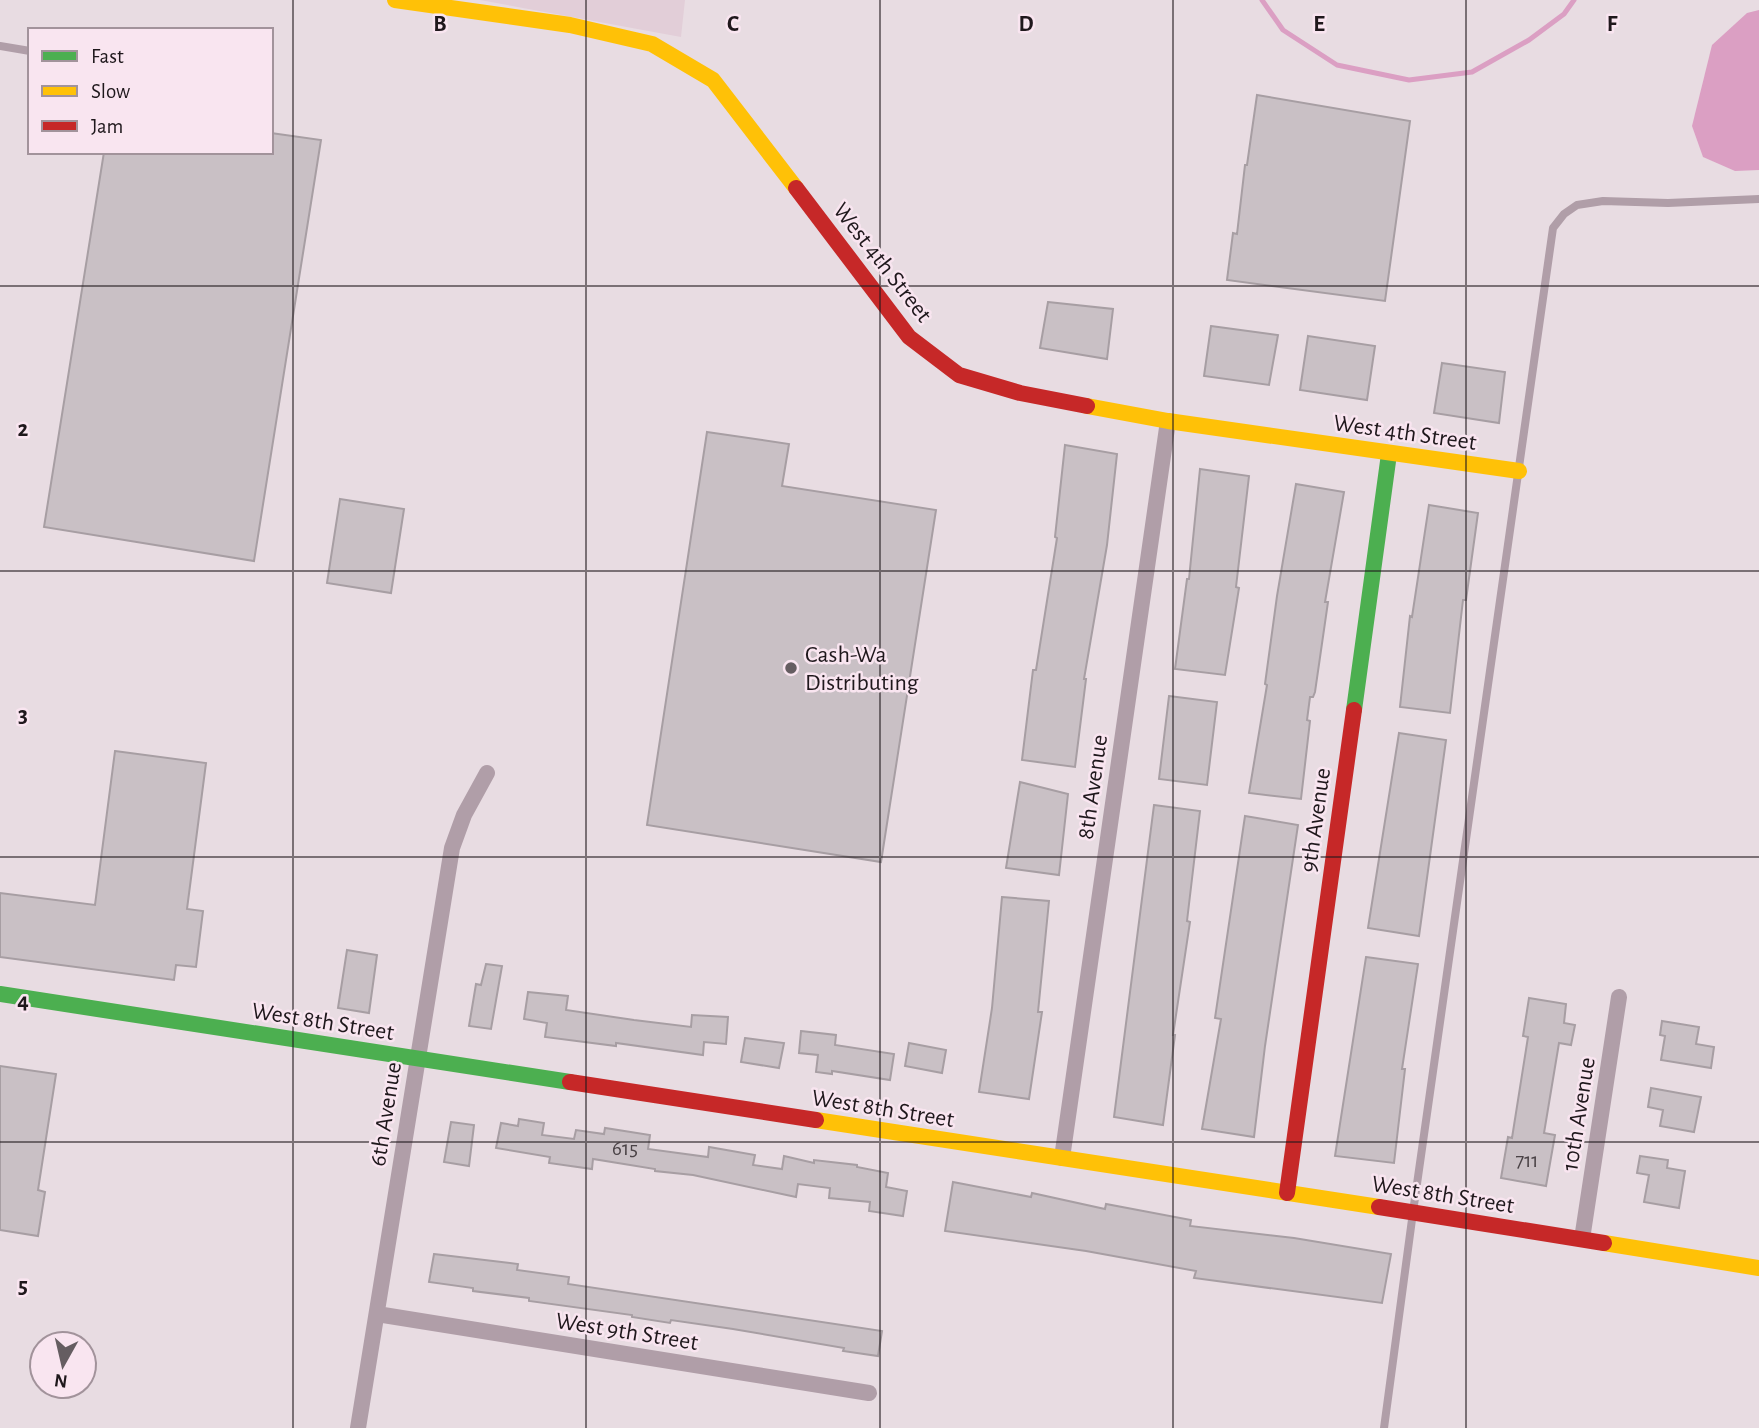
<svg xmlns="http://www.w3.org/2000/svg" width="1759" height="1428" font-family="'Alegreya Sans',sans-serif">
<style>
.built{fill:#e2ced8}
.water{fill:#db9fc3}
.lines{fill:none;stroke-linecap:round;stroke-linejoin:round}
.stream{stroke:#db9fc3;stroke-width:5}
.building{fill:#c9c0c5;stroke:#a79ea3;stroke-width:2}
.lane{stroke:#b09ea8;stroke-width:8}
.street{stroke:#b09ea8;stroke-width:16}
.fast{stroke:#4caf50;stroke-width:16}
.slow{stroke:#ffc107;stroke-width:16}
.jam{stroke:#c62828;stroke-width:16}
.grid{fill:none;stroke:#1f181c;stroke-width:2;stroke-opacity:0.55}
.poi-dot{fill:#655d61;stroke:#f9e5f0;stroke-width:2.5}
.labels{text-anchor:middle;stroke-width:5;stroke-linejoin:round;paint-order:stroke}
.number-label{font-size:21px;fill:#4a4246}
.street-label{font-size:24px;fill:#1f181c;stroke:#f9e5f0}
.poi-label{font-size:24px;fill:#1f181c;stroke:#f9e5f0;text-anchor:start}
.grid-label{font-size:23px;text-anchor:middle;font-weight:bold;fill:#1f181c;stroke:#f9e5f0;stroke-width:5;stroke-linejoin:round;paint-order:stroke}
</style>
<rect width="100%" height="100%" fill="#e8dce2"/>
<path class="built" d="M 480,0 L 685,0 L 681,37 Z"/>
<path class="water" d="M 1759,10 L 1759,170 L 1735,171 L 1703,157 L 1692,126 L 1712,45 L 1747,13 Z"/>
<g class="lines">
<path class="stream" d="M 1262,0 L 1283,30 L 1337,65 L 1409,80 L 1472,72 L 1529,40 L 1564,14 L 1574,0"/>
</g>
<path class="building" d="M 1257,95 L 1410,121 L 1385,301 L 1227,280 L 1233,233 L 1237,234 L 1245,165 L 1247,165 Z
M 271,133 L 321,140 L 254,561 L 44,527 L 104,152 L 271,152 Z
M 1048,302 L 1113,309 L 1107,359 L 1040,348 Z
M 1211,326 L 1278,335 L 1269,385 L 1204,376 Z
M 1308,336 L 1375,346 L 1367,400 L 1300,390 Z
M 1442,363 L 1505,372 L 1499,423 L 1434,413 Z
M 707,432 L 789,444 L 782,486 L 936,510 L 881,862 L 647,825 Z
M 1065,445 L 1117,454 L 1107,545 L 1084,679 L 1086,679 L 1075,767 L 1022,760 L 1033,670 L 1036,670 L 1057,538 L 1055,537 Z
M 1200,469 L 1249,476 L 1236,587 L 1239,588 L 1225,675 L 1175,669 L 1187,579 L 1189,579 Z
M 1296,484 L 1344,492 L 1325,602 L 1328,602 L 1315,692 L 1313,697 L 1310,697 L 1307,720 L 1310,721 L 1301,799 L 1249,793 L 1267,685 L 1265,684 L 1277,596 Z
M 340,499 L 404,509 L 391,593 L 327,583 Z
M 1429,505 L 1478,513 L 1466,600 L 1463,600 L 1450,713 L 1400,707 L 1410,616 L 1412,617 Z
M 1169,696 L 1217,702 L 1207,785 L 1159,779 Z
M 1399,733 L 1446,740 L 1419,936 L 1368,928 Z
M 115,751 L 206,763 L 187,909 L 203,911 L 196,967 L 176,965 L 174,980 L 0,957 L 0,893 L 95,905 Z
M 1020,782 L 1068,794 L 1059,875 L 1006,868 Z
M 1154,805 L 1200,811 L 1187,921 L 1190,922 L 1173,1035 L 1175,1035 L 1163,1125 L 1114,1117 Z
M 1245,816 L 1298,825 L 1265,1046 L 1254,1137 L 1202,1129 L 1221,1019 L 1215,1018 Z
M 1002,897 L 1049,901 L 1038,1012 L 1042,1012 L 1029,1099 L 979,1092 L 992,1008 Z
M 347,950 L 377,955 L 369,1013 L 338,1008 Z
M 1366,957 L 1418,964 L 1402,1069 L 1405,1069 L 1394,1163 L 1335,1156 Z
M 486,964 L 502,966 L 491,1029 L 469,1026 L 476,984 L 481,985 Z
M 528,992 L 568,996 L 566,1010 L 634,1020 L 691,1027 L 692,1015 L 728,1017 L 726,1044 L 704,1042 L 703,1055 L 616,1043 L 616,1046 L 545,1037 L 547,1023 L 524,1019 Z
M 1529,998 L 1566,1004 L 1564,1023 L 1575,1025 L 1571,1045 L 1559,1043 L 1544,1133 L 1555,1135 L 1546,1186 L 1501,1178 L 1508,1137 L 1512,1138 L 1528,1037 L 1523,1036 Z
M 1662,1021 L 1699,1027 L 1696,1044 L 1714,1047 L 1711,1068 L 1661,1060 L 1665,1036 L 1660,1035 Z
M 801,1031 L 836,1035 L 835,1045 L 894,1054 L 890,1080 L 832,1071 L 832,1074 L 816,1072 L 818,1055 L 799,1053 Z
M 745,1038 L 784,1043 L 779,1068 L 741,1062 Z
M 909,1043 L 946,1050 L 942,1073 L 905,1066 Z
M 0,1066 L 56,1074 L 38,1190 L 45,1192 L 38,1236 L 0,1230 Z
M 1651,1088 L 1701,1097 L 1694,1132 L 1660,1126 L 1663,1110 L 1648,1107 Z
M 519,1119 L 544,1123 L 542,1135 L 574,1139 L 576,1130 L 604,1134 L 605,1128 L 650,1135 L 648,1149 L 708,1157 L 709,1147 L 755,1155 L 753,1165 L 782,1169 L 784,1156 L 814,1163 L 814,1160 L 857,1165 L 857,1167 L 888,1173 L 886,1187 L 907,1191 L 903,1216 L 869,1211 L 870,1202 L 829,1198 L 830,1188 L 798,1184 L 796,1197 L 693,1175 L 655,1171 L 655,1169 L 593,1159 L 592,1169 L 549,1163 L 550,1157 L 496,1148 L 501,1123 L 518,1126 Z
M 451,1122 L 474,1125 L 469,1166 L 444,1162 Z
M 1640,1156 L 1668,1160 L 1667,1168 L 1685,1171 L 1679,1208 L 1644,1202 L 1649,1175 L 1637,1173 Z
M 953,1182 L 1031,1197 L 1032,1193 L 1105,1209 L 1106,1204 L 1191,1220 L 1190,1226 L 1294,1238 L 1391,1254 L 1382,1303 L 1194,1278 L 1196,1271 L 1086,1251 L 945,1231 Z
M 434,1254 L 518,1264 L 517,1270 L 569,1277 L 568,1284 L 882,1331 L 878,1356 L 843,1351 L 844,1348 L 733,1329 L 671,1320 L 670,1323 L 632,1317 L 632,1315 L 529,1301 L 529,1298 L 473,1291 L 473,1288 L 429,1282 Z"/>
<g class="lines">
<path class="lane" d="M 0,46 L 30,51
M 1384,1428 L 1413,1212 L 1553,228 L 1564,214 L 1577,205 L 1603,201 L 1668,203 L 1759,199"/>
<path class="street" d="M 1062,1158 L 1168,421
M 1582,1239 L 1619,997
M 377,1314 L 869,1393
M 358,1428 L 452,848 L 464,815 L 487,773"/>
<path class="fast" d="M 1354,710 L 1389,454
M 0,994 L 570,1082"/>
<path class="slow" d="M 395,0 L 570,25 L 652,44 L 713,80 L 796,188
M 1087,406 L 1168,421 L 1519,471
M 816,1120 L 1379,1207
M 1604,1243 L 1759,1268"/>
<path class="jam" d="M 796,188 L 909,337 L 959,375 L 1020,393 L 1087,406
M 570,1082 L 816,1120
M 1287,1193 L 1354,710
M 1379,1207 L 1604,1243"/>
</g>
<path class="grid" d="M 293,0 L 293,1428M 586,0 L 586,1428M 880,0 L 880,1428M 1173,0 L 1173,1428M 1466,0 L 1466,1428M 0,286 L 1759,286M 0,571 L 1759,571M 0,857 L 1759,857M 0,1142 L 1759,1142"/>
<circle class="poi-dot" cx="791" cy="668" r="7"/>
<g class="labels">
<g class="number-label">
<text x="625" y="1155">615</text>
<text x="1527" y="1167">711</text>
</g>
<g class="street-label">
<text transform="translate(883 262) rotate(52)" y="8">West 4th Street</text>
<text transform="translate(1405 432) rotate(8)" y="8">West 4th Street</text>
<text transform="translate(1092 787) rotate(-82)" y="8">8th Avenue</text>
<text transform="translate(1315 820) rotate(-82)" y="8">9th Avenue</text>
<text transform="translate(323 1021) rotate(9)" y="8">West 8th Street</text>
<text transform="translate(883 1108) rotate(9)" y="8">West 8th Street</text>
<text transform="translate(385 1114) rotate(-81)" y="8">6th Avenue</text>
<text transform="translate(1578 1114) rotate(-81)" y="8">10th Avenue</text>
<text transform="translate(1443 1194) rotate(9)" y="8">West 8th Street</text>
<text transform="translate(627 1331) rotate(9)" y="8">West 9th Street</text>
</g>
<g class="poi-label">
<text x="805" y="662">Cash-Wa<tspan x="805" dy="28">Distributing</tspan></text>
</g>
</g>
<g class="grid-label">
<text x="440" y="31">B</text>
<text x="733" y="31">C</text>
<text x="1026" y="31">D</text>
<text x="1319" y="31">E</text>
<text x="1612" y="31">F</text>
<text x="23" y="436">2</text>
<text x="23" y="722">3</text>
<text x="23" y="1008">4</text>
<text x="23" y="1293">5</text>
</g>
<rect x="28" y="28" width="245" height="126" fill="#f9e5f0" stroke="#a2939b" stroke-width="2"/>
<rect x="42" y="51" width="35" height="10" fill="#4caf50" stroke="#a2939b" stroke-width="2"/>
<text x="91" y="63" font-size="21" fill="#1f181c">Fast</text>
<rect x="42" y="86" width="35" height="10" fill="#ffc107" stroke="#a2939b" stroke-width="2"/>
<text x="91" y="98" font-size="21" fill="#1f181c">Slow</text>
<rect x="42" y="121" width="35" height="10" fill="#c62828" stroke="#a2939b" stroke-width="2"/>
<text x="91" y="133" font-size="21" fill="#1f181c">Jam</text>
<g transform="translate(63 1365) rotate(188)"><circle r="33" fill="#f9e5f0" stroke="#a2939b" stroke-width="2"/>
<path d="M0-5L12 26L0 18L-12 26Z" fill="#655d61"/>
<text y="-10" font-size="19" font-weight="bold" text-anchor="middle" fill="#1f181c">N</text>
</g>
</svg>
